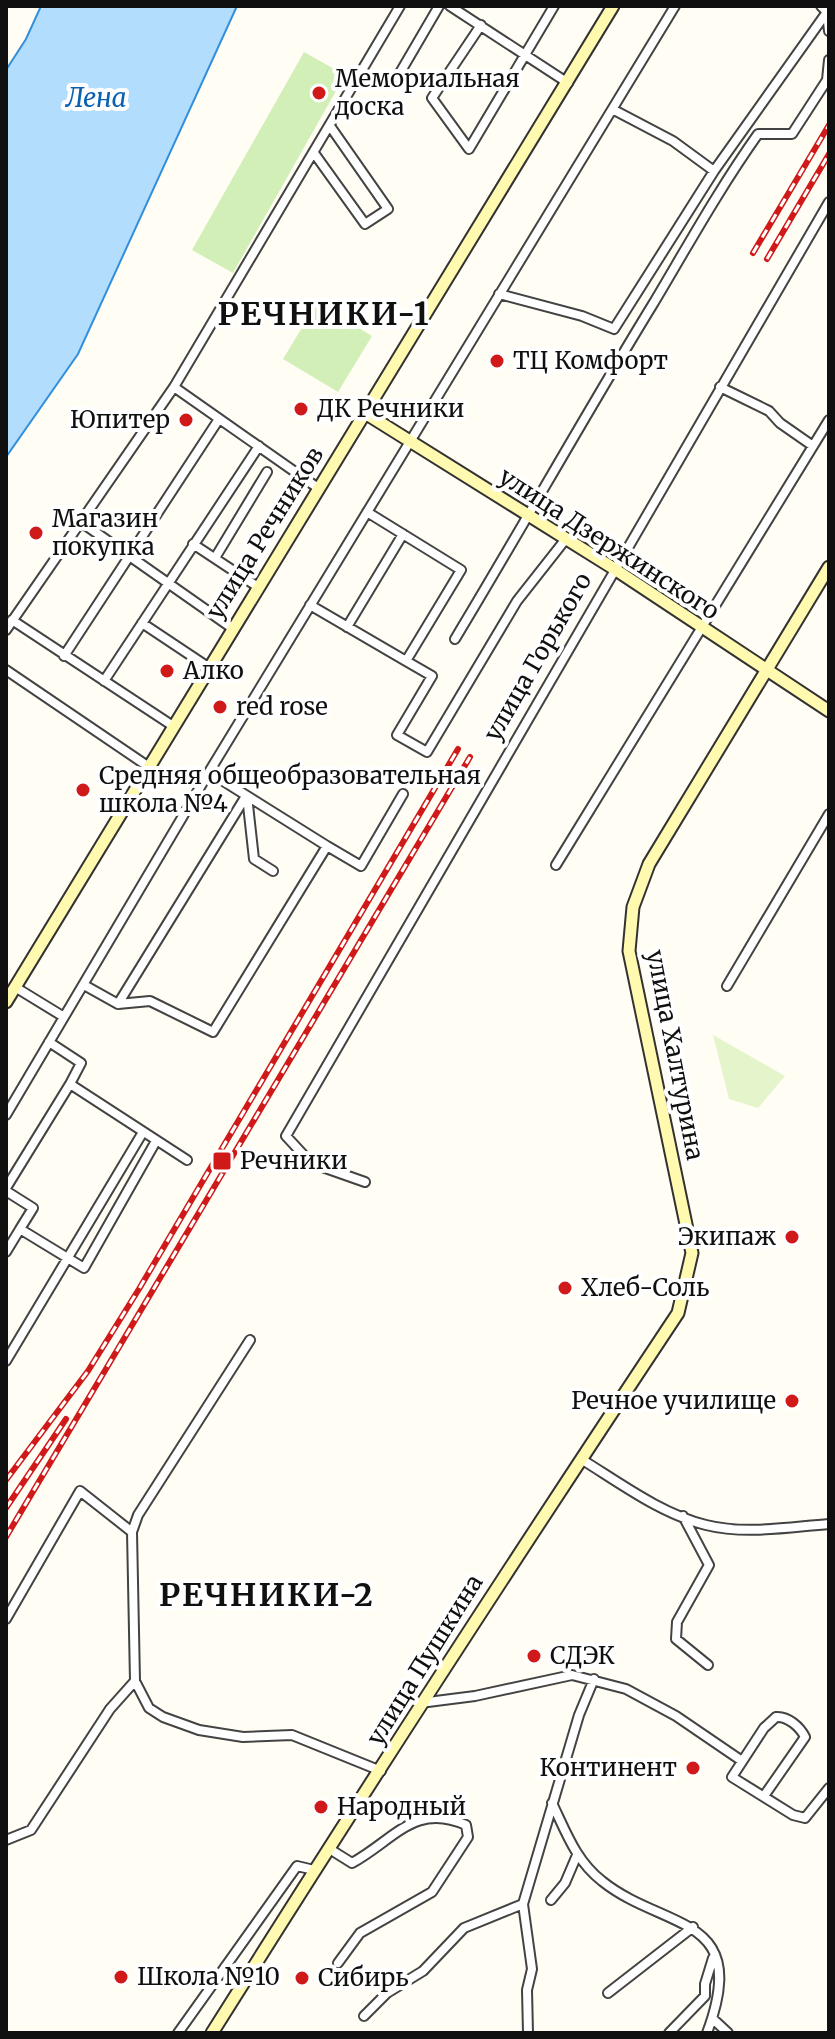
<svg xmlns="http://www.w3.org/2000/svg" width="835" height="2039" font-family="Merriweather,serif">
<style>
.green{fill:#d2efb8}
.pitch{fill:#e4f5cb}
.water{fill:#b3ddfc;stroke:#328fdb;stroke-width:2}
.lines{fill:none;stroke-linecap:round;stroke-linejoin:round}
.street-casing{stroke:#434343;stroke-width:12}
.secondary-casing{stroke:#323232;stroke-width:15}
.street{stroke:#fff;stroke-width:8}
.secondary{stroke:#fffaaf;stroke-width:11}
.rail-casing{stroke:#d01919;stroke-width:6}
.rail{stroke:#fff;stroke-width:3;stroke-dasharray:9;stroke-linecap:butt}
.poi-dot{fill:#d01919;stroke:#fff;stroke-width:3}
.labels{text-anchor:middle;stroke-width:8;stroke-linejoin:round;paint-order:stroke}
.poi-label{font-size:24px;fill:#101010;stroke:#fff;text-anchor:start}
.street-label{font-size:24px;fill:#101010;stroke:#fff}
.water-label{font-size:26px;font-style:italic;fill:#0b61b1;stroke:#fff}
.district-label{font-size:32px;font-weight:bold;letter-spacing:2px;fill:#101010;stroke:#fff}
</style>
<rect width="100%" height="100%" fill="#fffdf4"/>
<path class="green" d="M 304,52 L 345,75 L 233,273 L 192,250 Z
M 317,303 L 372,336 L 338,392 L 283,359 Z"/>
<path class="pitch" d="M 713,1035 L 785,1076 L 758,1108 L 729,1099 Z"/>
<path class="water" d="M 41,6 L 237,6 L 78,354 L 6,457 L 6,70 L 26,39 Z"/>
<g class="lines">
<g class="street-casing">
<path id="street" d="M 450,6 L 568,83
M 827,12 L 829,31
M 481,25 L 432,98 L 469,149 L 554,6
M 394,83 L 439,6
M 614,110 L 673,141 L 714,171
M 314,153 L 365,224 L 388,209 L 330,126
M 499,294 L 582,316 L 614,329 L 714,171 L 827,12 L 821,6
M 174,387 L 318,488
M 720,387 L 769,411 L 780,423 L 813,446
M 81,522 L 232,628
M 193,544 L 258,587
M 215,558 L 267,472
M 310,605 L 406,661 L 461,570 L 367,512
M 12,620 L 173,726
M 142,623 L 208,667
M 347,627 L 403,534
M 6,630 L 174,387 L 400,6
M 455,639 C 522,528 585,415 653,304 C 687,247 719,189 758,134 L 792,134 L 827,80 L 829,60
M 64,656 L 219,419
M 406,661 L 432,676 L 397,735 L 427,752 L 517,601 L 565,540
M 6,670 L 149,767
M 104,681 L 259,446
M 247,796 L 254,859 L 273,871
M 327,846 L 361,866 L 403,794
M 556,865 L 829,420
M 84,985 L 118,1004 L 150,1001 L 213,1032 L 327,846 L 209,772
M 727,986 L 829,814
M 15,987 L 64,1017
M 118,1004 L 246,796
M 49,1042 L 81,1063 L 70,1084 L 187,1160
M 6,1115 L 209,772 L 675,6
M 365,1182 L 311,1163 L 286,1136 L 829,202
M 6,1188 L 70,1084
M 6,1191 L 33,1208 L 20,1229 L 84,1268 L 156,1141
M 6,1252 L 20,1229
M 250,1340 L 138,1515 L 132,1532 L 135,1681 L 149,1708 L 163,1717 L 199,1730 L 243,1737 L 292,1735 L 381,1771
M 6,1361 L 143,1132
M 581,1459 C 620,1483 661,1514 706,1525 C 746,1535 789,1527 829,1524
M 683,1516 L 709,1565 L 677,1622 L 676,1639 L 708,1665
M 6,1619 L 80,1491 L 132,1532
M 420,1703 L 475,1696 L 572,1675 L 626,1689 L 676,1716 L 742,1761
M 764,1796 L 805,1737 C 800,1727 788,1716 776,1717 L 764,1728 L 732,1777 L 793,1815 L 805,1818 L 829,1788
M 552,1803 C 566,1832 576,1861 602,1881 C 664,1931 752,1913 707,2033
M 6,1840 L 31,1830 L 110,1709 L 135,1681
M 328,1848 L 352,1863 C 394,1840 415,1802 466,1825 L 468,1837 L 432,1892 L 360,1933 L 338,1963
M 551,1900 L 565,1883 L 577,1855
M 608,1993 L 693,1927
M 364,2016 L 387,1993 L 423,1971 L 464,1928 L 523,1904
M 713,2019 L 728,2033
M 178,2033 L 297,1866 L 314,1870
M 528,2033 L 527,1990 L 532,1969 L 523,1904 L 579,1715 L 594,1679
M 669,2033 L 705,1996 L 705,1984 L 713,1958"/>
</g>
<g class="secondary-casing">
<path id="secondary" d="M 365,413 L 613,568 L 829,711
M 6,1002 L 613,6
M 212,2033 C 364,1791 520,1551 678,1313 L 692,1253 L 629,951 L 633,907 L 649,864 L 829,567"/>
</g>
<use href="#street" class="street"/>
<use href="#secondary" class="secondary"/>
<g class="rail-casing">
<path id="rail" d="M 753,253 L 829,125
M 767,259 L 829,154
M 6,1480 L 88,1371 L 139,1289 L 458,749
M 6,1508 L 66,1419
M 6,1537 L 470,757"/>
</g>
<use href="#rail" class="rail"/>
</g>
<g class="poi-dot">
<circle cx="319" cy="93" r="8"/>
<circle cx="497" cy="361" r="8"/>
<circle cx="301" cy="409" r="8"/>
<circle cx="186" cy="420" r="8"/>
<circle cx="36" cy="533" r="8"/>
<circle cx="167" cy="671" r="8"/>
<circle cx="220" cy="707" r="8"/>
<circle cx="83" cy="790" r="8"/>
<rect x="212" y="1151" width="20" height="20" rx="4"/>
<circle cx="792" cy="1237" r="8"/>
<circle cx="565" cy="1288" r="8"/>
<circle cx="792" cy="1401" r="8"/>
<circle cx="534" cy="1656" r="8"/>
<circle cx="693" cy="1768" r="8"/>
<circle cx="321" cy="1807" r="8"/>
<circle cx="121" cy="1977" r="8"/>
<circle cx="302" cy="1978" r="8"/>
</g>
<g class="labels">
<g class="poi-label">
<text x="335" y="87">Мемориальная<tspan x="335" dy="28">доска</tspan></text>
<text x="513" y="369">ТЦ Комфорт</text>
<text x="317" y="417">ДК Речники</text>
<text x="170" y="428" text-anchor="end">Юпитер</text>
<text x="52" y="527">Магазин<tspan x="52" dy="28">покупка</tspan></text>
<text x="183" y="679">Алко</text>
<text x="236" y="715">red rose</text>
<text x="99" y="784">Средняя общеобразовательная<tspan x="99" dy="28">школа №4</tspan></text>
<text x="240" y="1169">Речники</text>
<text x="776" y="1245" text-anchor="end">Экипаж</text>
<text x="581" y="1296">Хлеб-Соль</text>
<text x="776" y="1409" text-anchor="end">Речное училище</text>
<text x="550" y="1664">СДЭК</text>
<text x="677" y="1776" text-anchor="end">Континент</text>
<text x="337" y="1815">Народный</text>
<text x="137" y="1985">Школа №10</text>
<text x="318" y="1986">Сибирь</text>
</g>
<g class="street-label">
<text transform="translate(265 533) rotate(-58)" y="8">улица Речников</text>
<text transform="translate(609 544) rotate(33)" y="8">улица Дзержинского</text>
<text transform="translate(538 657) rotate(-60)" y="8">улица Горького</text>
<text transform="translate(675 1055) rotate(79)" y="8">улица Халтурина</text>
<text transform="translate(425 1660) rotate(-58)" y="8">улица Пушкина</text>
</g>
<g class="water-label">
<text x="96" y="107">Лена</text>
</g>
<g class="district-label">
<text x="324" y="325">РЕЧНИКИ-1</text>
<text x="267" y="1606">РЕЧНИКИ-2</text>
</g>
</g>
<rect width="835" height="2039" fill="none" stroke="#101010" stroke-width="16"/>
</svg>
